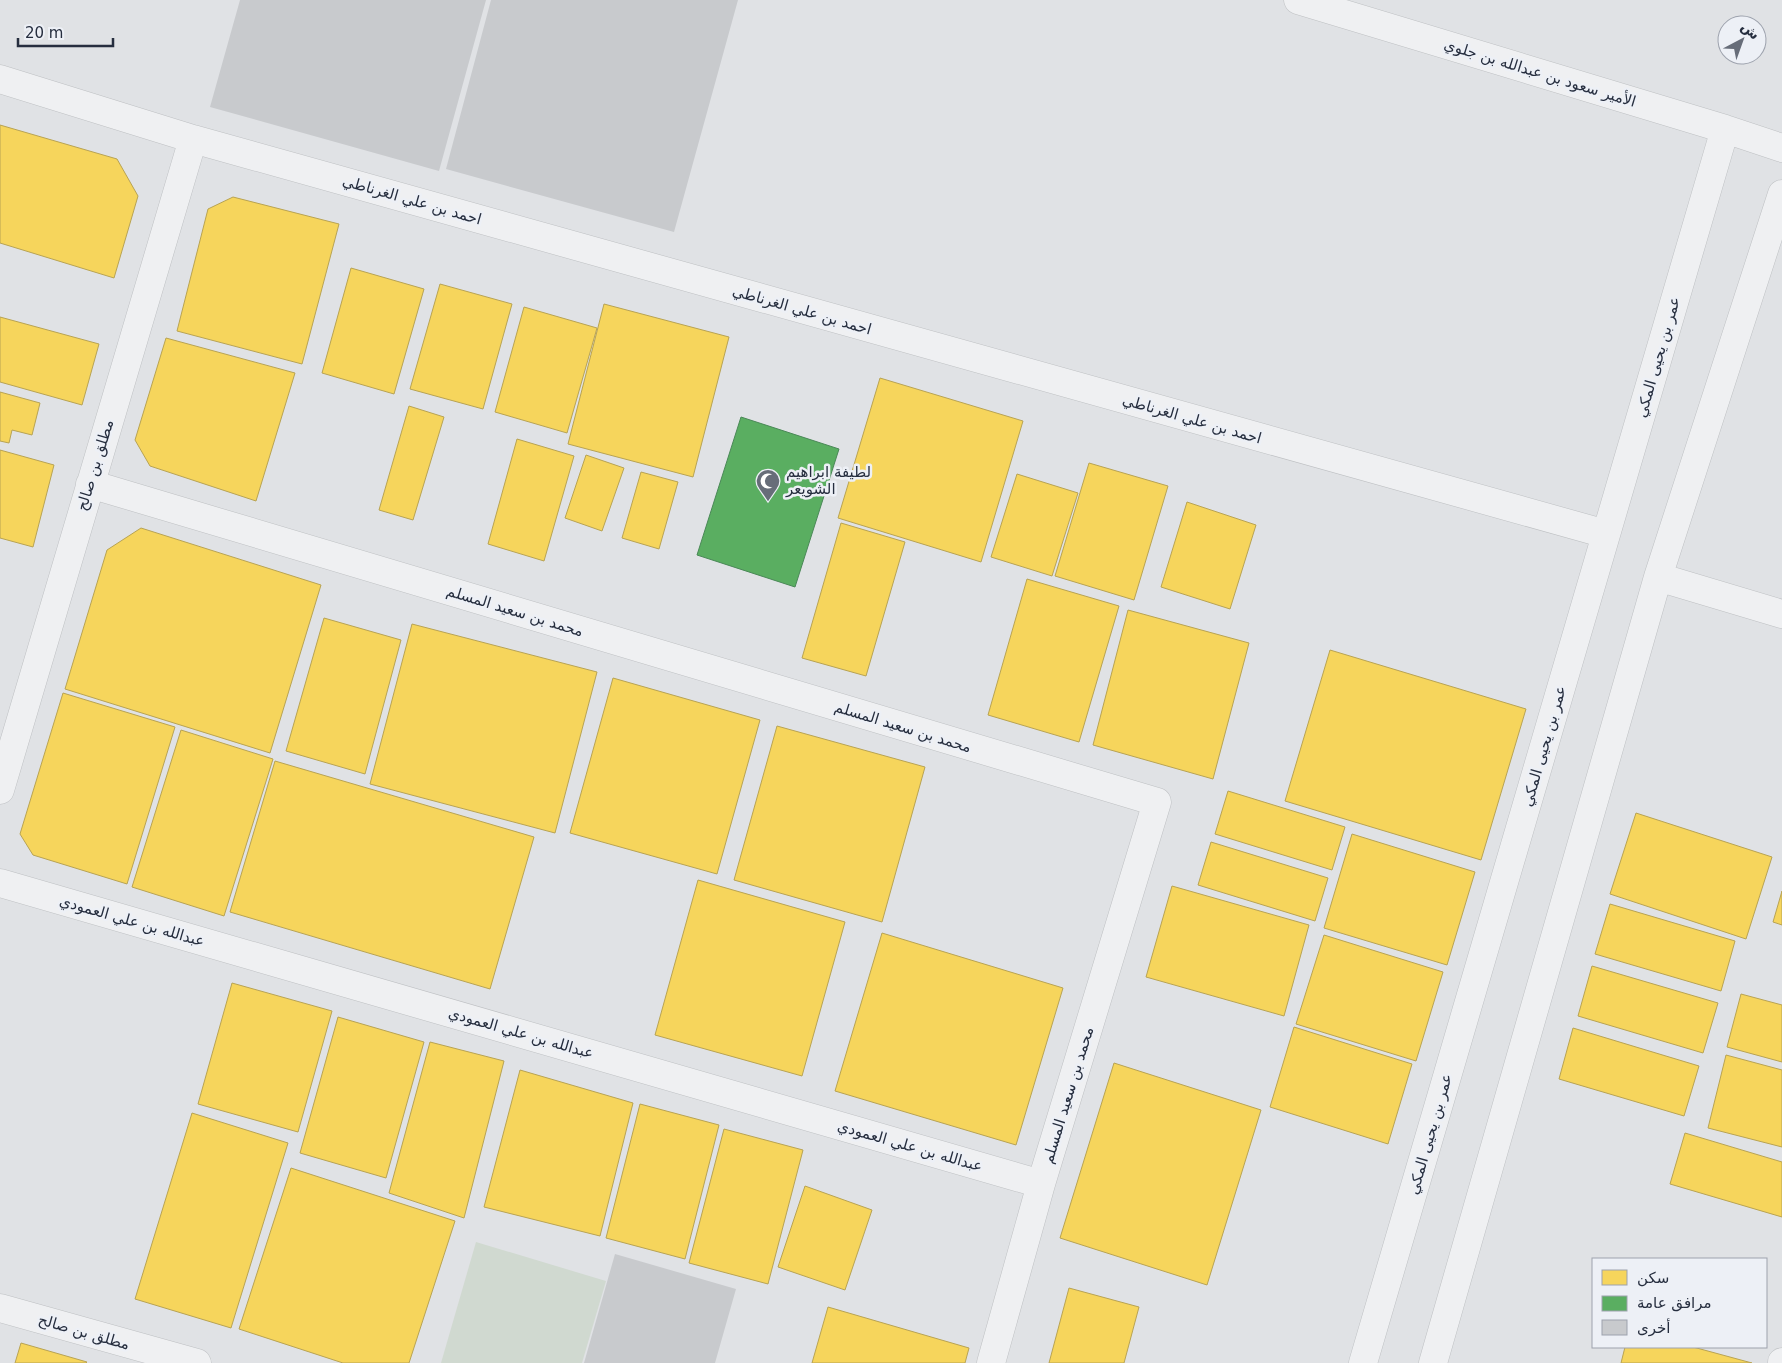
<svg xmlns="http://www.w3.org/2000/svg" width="1782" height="1363" font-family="'DejaVu Sans','Noto Sans Arabic',sans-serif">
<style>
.green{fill:#d0d9d0}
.homes{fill:#f6d55c;stroke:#b8a353}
.public{fill:#5aae61;stroke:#4a8857}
.building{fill:#c8cacd}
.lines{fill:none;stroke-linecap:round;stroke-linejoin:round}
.minor-casing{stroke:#bec0c3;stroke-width:29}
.minor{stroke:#eff0f2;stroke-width:28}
.labels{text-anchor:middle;stroke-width:5;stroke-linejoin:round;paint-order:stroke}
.street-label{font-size:15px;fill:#262e3f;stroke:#edf0f6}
.poi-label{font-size:15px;fill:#262e3f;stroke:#edf0f6;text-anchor:start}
</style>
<rect width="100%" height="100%" fill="#e0e2e5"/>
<path class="green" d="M 476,1242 L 606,1281 L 582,1363 L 441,1363 Z"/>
<path class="homes" d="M 0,125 L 117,159 L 138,196 L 114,278 L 0,243 Z
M 233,197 L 339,224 L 302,364 L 177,331 L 208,209 Z
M 351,268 L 424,289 L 394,394 L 322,373 Z
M 440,284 L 512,304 L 483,409 L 410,389 Z
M 604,304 L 729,337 L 693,477 L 568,444 Z
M 524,307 L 597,328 L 567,433 L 495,412 Z
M 0,317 L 99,344 L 82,405 L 0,382 Z
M 166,338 L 295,373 L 256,501 L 150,466 L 135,440 Z
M 880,378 L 1023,421 L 981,562 L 838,518 Z
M 0,392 L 40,403 L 32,435 L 12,430 L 9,443 L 0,441 Z
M 409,406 L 444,417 L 413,520 L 379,510 Z
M 517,439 L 574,456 L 544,561 L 488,544 Z
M 0,450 L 54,465 L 33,547 L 0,538 Z
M 586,455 L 624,468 L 602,531 L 565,518 Z
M 1089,463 L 1168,486 L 1134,600 L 1055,576 Z
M 641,472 L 678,482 L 659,549 L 622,538 Z
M 1017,474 L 1078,493 L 1052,576 L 991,557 Z
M 1187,502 L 1256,525 L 1230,609 L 1161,587 Z
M 841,523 L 905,542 L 866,676 L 802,658 Z
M 141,528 L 321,585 L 270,753 L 65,689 L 107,550 Z
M 1027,579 L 1119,606 L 1079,742 L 988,715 Z
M 1128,610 L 1249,643 L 1213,779 L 1093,745 Z
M 324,618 L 401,640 L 365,774 L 286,751 Z
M 412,624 L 597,672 L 555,833 L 370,784 Z
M 1330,650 L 1526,709 L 1481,860 L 1285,801 Z
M 613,678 L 760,720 L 717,874 L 570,833 Z
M 63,693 L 175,727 L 127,884 L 33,855 L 20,834 Z
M 777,726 L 925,767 L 882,922 L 734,880 Z
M 181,730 L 273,759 L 224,916 L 132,887 Z
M 275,761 L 534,837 L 490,989 L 230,912 Z
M 1228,791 L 1345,827 L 1332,870 L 1215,834 Z
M 1636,813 L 1772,857 L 1746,939 L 1610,894 Z
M 1352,834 L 1475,872 L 1447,965 L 1324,928 Z
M 1211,842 L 1328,878 L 1315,921 L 1198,885 Z
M 698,880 L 845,922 L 802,1076 L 655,1035 Z
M 1172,886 L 1309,925 L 1284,1016 L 1146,977 Z
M 1782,891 L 1782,925 L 1773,922 Z
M 1610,904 L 1735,941 L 1721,991 L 1595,954 Z
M 882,933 L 1063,988 L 1016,1145 L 835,1091 Z
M 1324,935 L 1443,972 L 1416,1061 L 1296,1024 Z
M 1592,966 L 1718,1003 L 1703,1053 L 1578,1016 Z
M 232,983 L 332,1011 L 298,1132 L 198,1104 Z
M 1741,994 L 1782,1005 L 1782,1062 L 1727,1047 Z
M 338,1017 L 424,1042 L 386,1178 L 300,1153 Z
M 1294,1027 L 1412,1064 L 1388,1144 L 1270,1107 Z
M 1573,1028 L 1699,1066 L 1684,1116 L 1559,1079 Z
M 430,1042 L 504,1061 L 464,1218 L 389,1193 Z
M 1726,1055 L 1782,1070 L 1782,1147 L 1708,1128 Z
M 1114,1063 L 1261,1110 L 1207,1285 L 1060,1238 Z
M 520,1070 L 633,1103 L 600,1236 L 484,1207 Z
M 640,1104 L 719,1125 L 685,1259 L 606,1238 Z
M 192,1113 L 288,1143 L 231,1328 L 135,1299 Z
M 724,1129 L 803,1150 L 768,1284 L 689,1263 Z
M 1685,1133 L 1782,1162 L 1782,1217 L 1670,1184 Z
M 291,1168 L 455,1221 L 409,1363 L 343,1363 L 239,1329 Z
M 805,1186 L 872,1210 L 845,1290 L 778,1267 Z
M 1069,1288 L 1139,1307 L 1124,1363 L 1049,1363 Z
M 828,1307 L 969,1348 L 965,1363 L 812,1363 Z
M 21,1343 L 87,1362 L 86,1363 L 15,1363 Z
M 1625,1347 L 1693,1347 L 1752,1363 L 1621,1363 Z"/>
<path class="public" d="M 741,417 L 839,449 L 795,587 L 697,555 Z"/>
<path class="building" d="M 240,0 L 486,0 L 439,171 L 210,107 Z
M 491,0 L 738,0 L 674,232 L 446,169 Z
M 615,1254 L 736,1289 L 715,1363 L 584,1363 Z"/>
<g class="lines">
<g class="minor-casing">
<path id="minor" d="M 1298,0 L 1725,129 L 1782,148
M 0,79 L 193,139 L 1606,534
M 90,484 L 1157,802 L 1041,1184 L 991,1363
M 1658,577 L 1782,614
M 0,790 L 193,139
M 0,883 L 1041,1184
M 0,1308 L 197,1363
M 1363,1363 L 1725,129
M 1433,1363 L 1658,577 L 1782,194
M 1782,1363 L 1782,1362"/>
</g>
<use href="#minor" class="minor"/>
</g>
<defs>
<g id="mosque-pin" transform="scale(1.25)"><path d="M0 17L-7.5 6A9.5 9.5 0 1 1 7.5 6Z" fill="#676d79" stroke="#edf0f6"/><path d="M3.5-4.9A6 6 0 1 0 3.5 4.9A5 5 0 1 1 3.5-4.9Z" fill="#fff"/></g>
</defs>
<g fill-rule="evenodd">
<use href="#mosque-pin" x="768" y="481"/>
</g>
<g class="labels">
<g class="street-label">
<text transform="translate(1540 73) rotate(17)" y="5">الأمير سعود بن عبدالله بن جلوي</text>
<text transform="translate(412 200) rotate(16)" y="5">احمد بن علي الغرناطي</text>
<text transform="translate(802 310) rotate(16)" y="5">احمد بن علي الغرناطي</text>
<text transform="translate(1658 357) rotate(-74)" y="5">عمر بن يحيى المكي</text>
<text transform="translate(1192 419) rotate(16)" y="5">احمد بن علي الغرناطي</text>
<text transform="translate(95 465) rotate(-73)" y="5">مطلق بن صالح</text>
<text transform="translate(515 611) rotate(17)" y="5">محمد بن سعيد المسلم</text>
<text transform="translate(903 727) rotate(17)" y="5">محمد بن سعيد المسلم</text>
<text transform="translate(1544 746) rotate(-74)" y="5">عمر بن يحيى المكي</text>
<text transform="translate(132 921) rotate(16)" y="5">عبدالله بن علي العمودي</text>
<text transform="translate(521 1033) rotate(16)" y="5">عبدالله بن علي العمودي</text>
<text transform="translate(1068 1095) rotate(-73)" y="5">محمد بن سعيد المسلم</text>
<text transform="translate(1430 1134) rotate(-74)" y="5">عمر بن يحيى المكي</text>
<text transform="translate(910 1146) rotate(16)" y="5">عبدالله بن علي العمودي</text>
<text transform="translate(84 1332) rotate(16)" y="5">مطلق بن صالح</text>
</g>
<g class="poi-label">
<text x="786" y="477">لطيفة ابراهيم<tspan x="786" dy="17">الشويعر</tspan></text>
</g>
</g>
<rect x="1592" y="1258" width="175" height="90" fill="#edf0f6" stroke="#9da2ad"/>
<rect x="1602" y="1270" width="25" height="15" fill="#f6d55c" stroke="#9da2ad"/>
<text x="1637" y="1283" font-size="15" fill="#262e3f">سكن</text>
<rect x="1602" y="1296" width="25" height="15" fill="#5aae61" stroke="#9da2ad"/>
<text x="1637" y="1308" font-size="15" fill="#262e3f">مرافق عامة</text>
<rect x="1602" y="1320" width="25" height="15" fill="#c8cacd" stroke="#9da2ad"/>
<text x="1637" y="1333" font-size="15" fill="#262e3f">أخرى</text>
<g transform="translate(1742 40) rotate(41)"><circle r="24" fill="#edf0f6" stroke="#9da2ad"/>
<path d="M0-4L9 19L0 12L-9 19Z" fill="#676d79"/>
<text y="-8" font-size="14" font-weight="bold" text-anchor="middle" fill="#262e3f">ش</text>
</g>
<path d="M18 38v8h95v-8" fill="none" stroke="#262e3f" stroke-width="2.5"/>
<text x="25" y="38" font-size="15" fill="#262e3f" stroke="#edf0f6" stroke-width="4" paint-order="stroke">20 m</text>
</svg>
